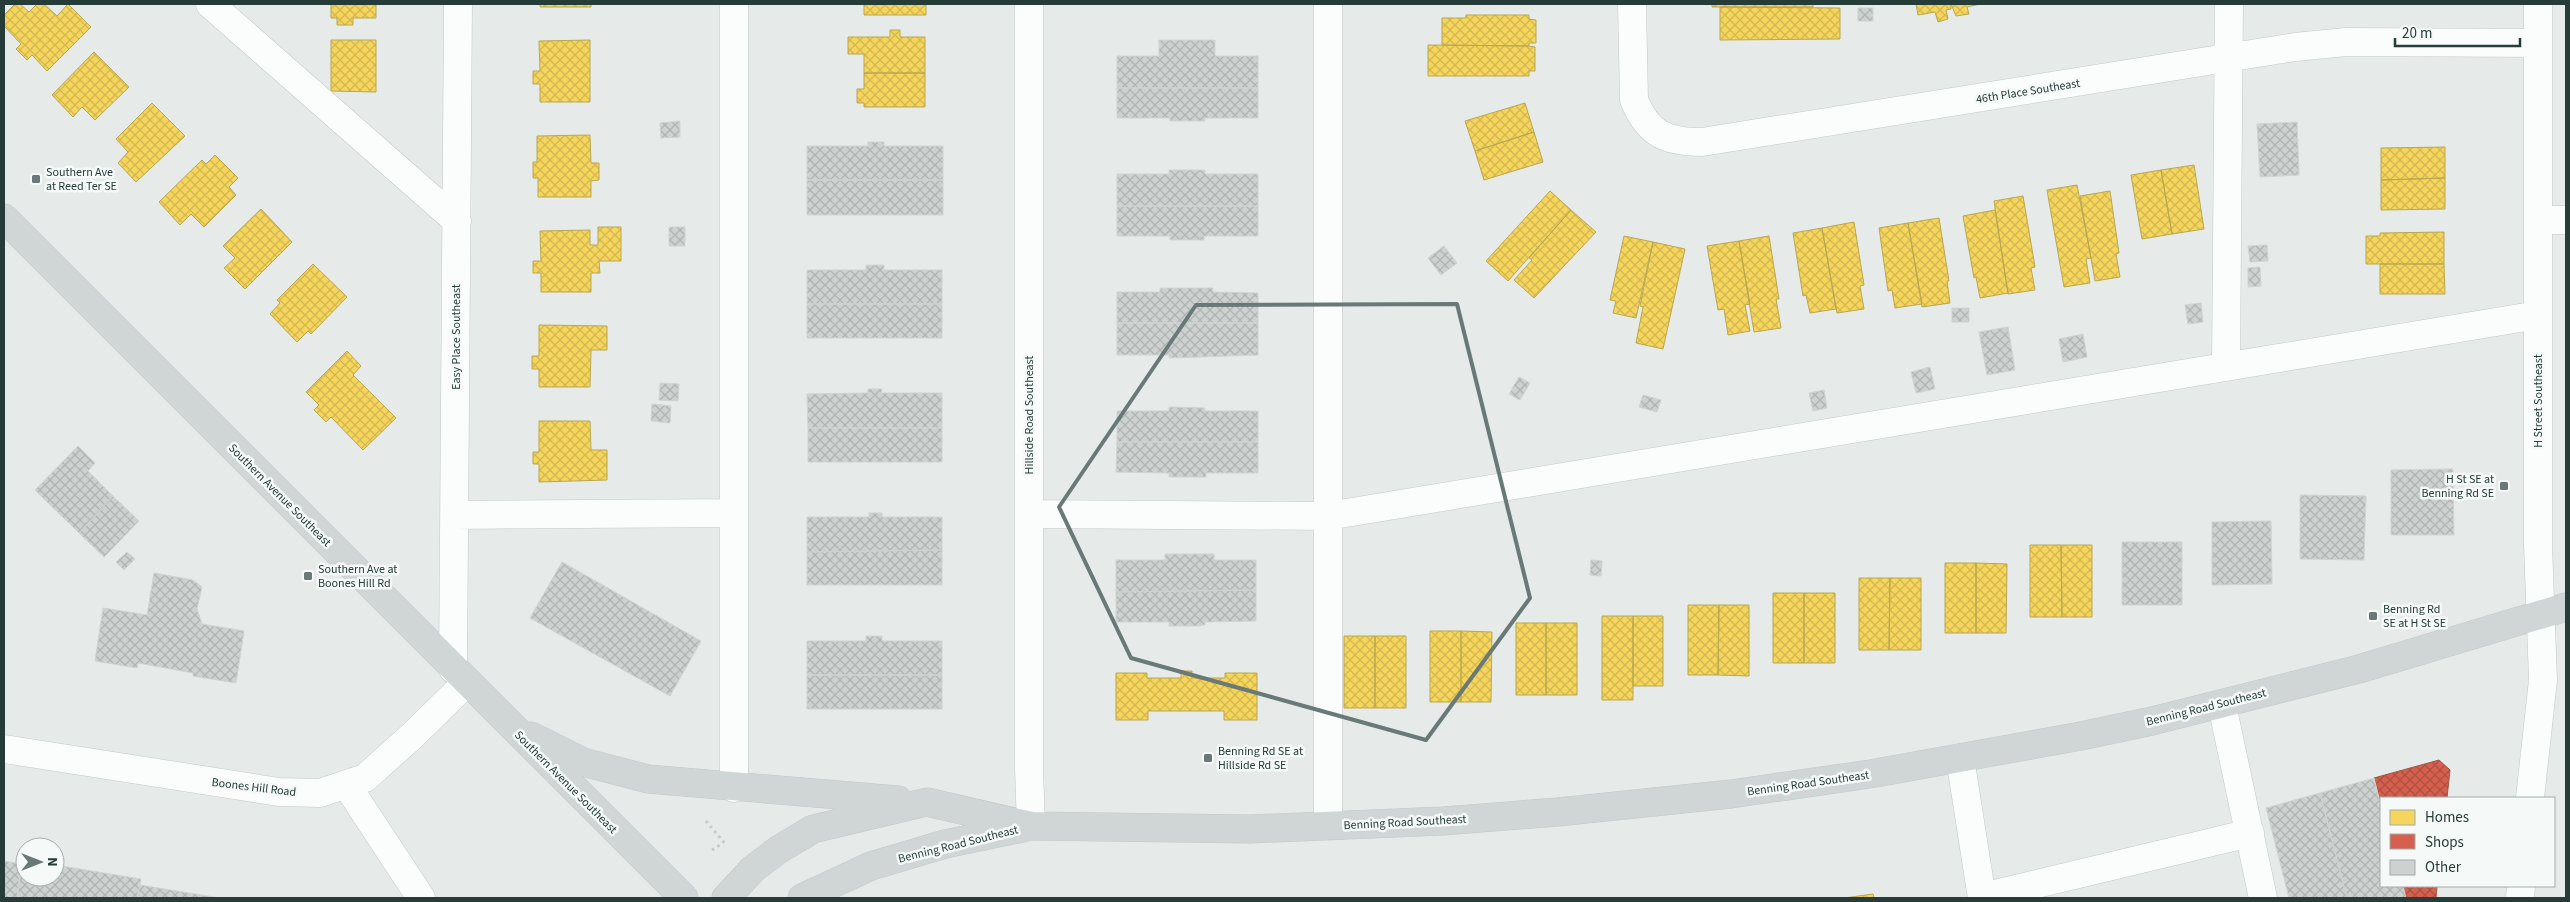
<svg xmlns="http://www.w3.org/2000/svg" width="2570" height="902" font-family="'Source Sans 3',sans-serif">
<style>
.homes{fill:url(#homes-cross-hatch);stroke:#b8a752}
.shops{fill:url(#shops-cross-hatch);stroke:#a15547}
.building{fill:url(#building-cross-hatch);stroke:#cfd4d2}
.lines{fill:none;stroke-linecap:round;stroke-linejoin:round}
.minor-casing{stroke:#c3c8c6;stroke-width:29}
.major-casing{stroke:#c3c9c8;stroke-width:29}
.path{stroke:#c3cac9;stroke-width:3;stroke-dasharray:2.5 4;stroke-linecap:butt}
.minor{stroke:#fbfcfc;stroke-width:28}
.major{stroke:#cfd6d5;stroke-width:28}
.marked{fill:none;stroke:#697977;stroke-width:4;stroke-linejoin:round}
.poi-dot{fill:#697977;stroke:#f5f9f8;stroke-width:2}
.labels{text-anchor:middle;stroke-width:5;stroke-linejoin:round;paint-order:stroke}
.street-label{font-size:12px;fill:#263c39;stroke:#f5f9f8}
.poi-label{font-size:12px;fill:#263c39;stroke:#f5f9f8;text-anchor:start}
</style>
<defs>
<pattern id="homes-cross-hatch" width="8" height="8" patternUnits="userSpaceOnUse" patternTransform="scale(1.25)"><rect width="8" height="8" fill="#f6d55c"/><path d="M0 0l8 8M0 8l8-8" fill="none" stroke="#d3b851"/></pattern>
<pattern id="shops-cross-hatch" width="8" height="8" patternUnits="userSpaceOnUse" patternTransform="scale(1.25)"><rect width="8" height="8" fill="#d6604d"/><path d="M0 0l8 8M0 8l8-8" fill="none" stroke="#ad5041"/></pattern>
<pattern id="building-cross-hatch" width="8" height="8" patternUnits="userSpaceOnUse" patternTransform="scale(1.25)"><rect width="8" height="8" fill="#cdd2d0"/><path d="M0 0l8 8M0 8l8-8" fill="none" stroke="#b0b5b3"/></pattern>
</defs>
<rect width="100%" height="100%" fill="#e6ebe9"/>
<path class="homes" d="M 15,4 L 20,4 L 29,12 L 37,4 L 44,4 L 57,16 L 68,4 L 91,27 L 47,71 L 32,55 L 27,60 L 16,49 L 21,44 L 4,26 L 4,15 Z
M 331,4 L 376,4 L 376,18 L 353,18 L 353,25 L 337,25 L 337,18 L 331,18 Z
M 540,4 L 591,4 L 591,7 L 540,7 Z
M 864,4 L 926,4 L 926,15 L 864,15 Z
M 1712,4 L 1813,4 L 1813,7 L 1712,7 Z
M 1916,4 L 1951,4 L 1951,9 L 1946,10 L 1948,19 L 1938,22 L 1935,12 L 1918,15 Z
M 1951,4 L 1980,4 L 1967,7 L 1969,14 L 1956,16 Z
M 1720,7 L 1840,8 L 1840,39 L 1720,40 Z
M 1466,15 L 1529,15 L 1529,19 L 1536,20 L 1536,43 L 1529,43 L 1529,46 L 1442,45 L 1442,18 L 1466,18 Z
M 890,30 L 900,30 L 900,37 L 925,37 L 925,73 L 864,73 L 864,54 L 848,54 L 848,37 L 890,37 Z
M 331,40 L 376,40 L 376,92 L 331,91 Z
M 590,40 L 590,102 L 540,102 L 540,84 L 533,84 L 533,71 L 540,71 L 539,41 Z
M 1428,45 L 1529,46 L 1535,47 L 1535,71 L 1529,71 L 1529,76 L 1428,76 Z
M 94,52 L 129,87 L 95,120 L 82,107 L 73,117 L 52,95 Z
M 864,73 L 925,73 L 925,107 L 864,107 L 864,103 L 857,103 L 857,89 L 864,89 Z
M 152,103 L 185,136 L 136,182 L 118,163 L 128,152 L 116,139 Z
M 1525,103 L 1534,132 L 1475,151 L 1465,121 Z
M 1534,132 L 1543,162 L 1484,180 L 1475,151 Z
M 590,135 L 591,163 L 599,163 L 599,180 L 591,181 L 591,197 L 538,197 L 538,178 L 533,178 L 533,162 L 537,162 L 537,136 Z
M 2445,147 L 2445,178 L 2381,180 L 2381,148 Z
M 215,155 L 238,178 L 229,187 L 236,195 L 204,227 L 191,214 L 180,225 L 159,202 L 202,160 L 206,164 Z
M 2194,165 L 2204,229 L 2172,234 L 2161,170 Z
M 2161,170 L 2172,234 L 2142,239 L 2131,175 Z
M 2445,178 L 2445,209 L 2381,210 L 2381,180 Z
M 2077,185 L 2091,258 L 2086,259 L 2090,283 L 2064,287 L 2047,190 Z
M 1550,191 L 1571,210 L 1508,281 L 1486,261 Z
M 2110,191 L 2119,253 L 2116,254 L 2120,277 L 2095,281 L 2080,196 Z
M 2023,196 L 2035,267 L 2031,268 L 2035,290 L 2008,294 L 1994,201 Z
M 261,209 L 292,242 L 245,289 L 224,268 L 235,258 L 223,246 Z
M 1571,210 L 1596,232 L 1534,298 L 1514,280 L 1532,260 L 1529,258 Z
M 1995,210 L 2008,293 L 1980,298 L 1976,277 L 1974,278 L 1963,216 Z
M 1939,218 L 1949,281 L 1947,281 L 1950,303 L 1922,307 L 1908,223 Z
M 1854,222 L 1864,285 L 1860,286 L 1864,309 L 1837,313 L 1822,228 Z
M 1908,223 L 1922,304 L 1895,308 L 1892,290 L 1888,291 L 1879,228 Z
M 598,227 L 621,227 L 621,261 L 599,261 L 600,273 L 591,273 L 591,292 L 541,292 L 541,273 L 533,273 L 533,261 L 541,261 L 540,231 L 590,230 L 590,245 L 598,245 Z
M 1822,228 L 1836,309 L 1810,313 L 1806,295 L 1803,296 L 1793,233 Z
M 2444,232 L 2444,264 L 2366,264 L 2366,236 L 2380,236 L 2380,233 Z
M 1624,236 L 1653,242 L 1636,318 L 1613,313 L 1616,301 L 1610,300 Z
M 1769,236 L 1779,299 L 1776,299 L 1781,328 L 1754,332 L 1739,241 Z
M 1739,241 L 1750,304 L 1745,305 L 1750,331 L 1728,335 L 1724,309 L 1718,310 L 1707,246 Z
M 1653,242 L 1685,249 L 1663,349 L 1636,343 L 1643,307 L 1640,306 Z
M 313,264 L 347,297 L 311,334 L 308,331 L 297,342 L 270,314 L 280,303 L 277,300 Z
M 2380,264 L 2444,264 L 2445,294 L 2380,294 Z
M 539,325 L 607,326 L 607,350 L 591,350 L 590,387 L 539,387 L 539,369 L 532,369 L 532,356 L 539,356 Z
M 347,351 L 361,366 L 353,375 L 396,418 L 363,450 L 331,417 L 326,422 L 314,410 L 319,405 L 306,392 Z
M 539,421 L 590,421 L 591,450 L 607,450 L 607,480 L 539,482 L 539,464 L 533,464 L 533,452 L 539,452 Z
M 2030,545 L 2061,545 L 2062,617 L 2030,617 Z
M 2061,545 L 2092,545 L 2092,617 L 2062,617 Z
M 1945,563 L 1976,563 L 1976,633 L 1945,633 Z
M 1976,563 L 2007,564 L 2006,633 L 1976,633 Z
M 1859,578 L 1890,578 L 1889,650 L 1859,650 Z
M 1890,578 L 1921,578 L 1921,650 L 1889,650 Z
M 1773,593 L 1804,593 L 1804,663 L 1773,663 Z
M 1804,593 L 1835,593 L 1835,663 L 1804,663 Z
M 1688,605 L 1719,605 L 1718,675 L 1688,675 Z
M 1719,605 L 1749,605 L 1749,676 L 1718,675 Z
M 1602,616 L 1633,616 L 1633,700 L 1602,700 Z
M 1633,616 L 1663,616 L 1663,686 L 1633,686 Z
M 1516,623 L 1546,623 L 1546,695 L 1516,695 Z
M 1546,623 L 1577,623 L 1577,695 L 1546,695 Z
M 1430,631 L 1461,631 L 1461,702 L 1430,702 Z
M 1461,631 L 1492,632 L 1491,702 L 1461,702 Z
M 1344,636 L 1375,636 L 1375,708 L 1344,708 Z
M 1375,636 L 1406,636 L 1406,708 L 1375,708 Z
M 1181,671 L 1192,671 L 1192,678 L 1225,678 L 1225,673 L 1257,673 L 1257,720 L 1224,720 L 1224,711 L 1148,711 L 1148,720 L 1116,720 L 1116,673 L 1147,673 L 1147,678 L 1181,678 Z
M 1873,894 L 1874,898 L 1844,898 Z"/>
<path class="shops" d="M 2439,760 L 2450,770 L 2447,798 L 2381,798 L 2381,806 L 2374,778 Z
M 2403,886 L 2437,886 L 2436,898 L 2406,898 Z"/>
<path class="building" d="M 1858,8 L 1873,8 L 1873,21 L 1858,21 Z
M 1159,40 L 1215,40 L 1215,56 L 1258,56 L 1258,88 L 1117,88 L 1117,56 L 1159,56 Z
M 1117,88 L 1258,88 L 1258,118 L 1205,118 L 1205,121 L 1170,121 L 1170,118 L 1117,118 Z
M 680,121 L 680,137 L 661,138 L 660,123 Z
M 2297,122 L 2299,175 L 2260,177 L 2257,124 Z
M 868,142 L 884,142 L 884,146 L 943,146 L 943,180 L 807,180 L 807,146 L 868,146 Z
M 1169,170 L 1205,170 L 1205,174 L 1258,174 L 1258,206 L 1117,206 L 1117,174 L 1169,174 Z
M 807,180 L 943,180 L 943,215 L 807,215 Z
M 1117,206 L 1258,206 L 1258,236 L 1204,236 L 1204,240 L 1170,240 L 1170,236 L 1117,236 Z
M 669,227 L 685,227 L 685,246 L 669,246 Z
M 2267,245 L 2268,261 L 2250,262 L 2248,246 Z
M 1444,246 L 1457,263 L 1441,275 L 1428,258 Z
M 866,265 L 884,265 L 884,270 L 942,270 L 942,304 L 807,304 L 807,270 L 866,270 Z
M 2260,267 L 2261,286 L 2248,287 L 2248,268 Z
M 1160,288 L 1213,288 L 1213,292 L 1258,293 L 1258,323 L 1117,323 L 1117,292 L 1160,292 Z
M 2201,303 L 2203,322 L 2188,324 L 2185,305 Z
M 807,304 L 942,304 L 942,338 L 807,338 Z
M 1952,308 L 1969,308 L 1969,322 L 1952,322 Z
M 1117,323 L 1258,323 L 1258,355 L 1169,358 L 1169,355 L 1117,355 Z
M 2008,327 L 2015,370 L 1987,375 L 1979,332 Z
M 2083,334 L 2087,357 L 2063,362 L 2059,339 Z
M 1930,367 L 1935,389 L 1916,393 L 1911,372 Z
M 1519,377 L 1530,383 L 1520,400 L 1509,394 Z
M 660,383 L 679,384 L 678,401 L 659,400 Z
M 868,389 L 882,389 L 881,393 L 942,393 L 942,428 L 808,428 L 807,394 L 868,393 Z
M 1824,390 L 1827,408 L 1813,411 L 1809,393 Z
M 1643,395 L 1661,400 L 1657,412 L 1639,407 Z
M 652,404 L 671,406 L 670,423 L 651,421 Z
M 1169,407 L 1205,408 L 1205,411 L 1258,411 L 1258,442 L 1117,442 L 1117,411 L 1169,411 Z
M 808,428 L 942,428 L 942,462 L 808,462 Z
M 1117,442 L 1258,442 L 1258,473 L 1206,473 L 1206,477 L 1169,477 L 1169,473 L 1116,472 Z
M 78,446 L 95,463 L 88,471 L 113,496 L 79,533 L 35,490 Z
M 2453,469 L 2454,535 L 2391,535 L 2391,470 Z
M 2300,495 L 2366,496 L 2364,560 L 2300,559 Z
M 113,496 L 139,521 L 104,557 L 79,533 Z
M 869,513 L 882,513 L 882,517 L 942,517 L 942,550 L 807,552 L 807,517 L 869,517 Z
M 2271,521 L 2272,584 L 2212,585 L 2212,522 Z
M 2122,542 L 2182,542 L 2182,605 L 2122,605 Z
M 942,550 L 942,585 L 807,585 L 807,552 Z
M 127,552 L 135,559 L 124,570 L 116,562 Z
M 1165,554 L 1214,554 L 1214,560 L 1256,560 L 1256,590 L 1116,592 L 1116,560 L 1165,560 Z
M 1591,560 L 1602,561 L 1601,576 L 1590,575 Z
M 562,562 L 701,641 L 670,696 L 530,618 Z
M 154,573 L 193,580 L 202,587 L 197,609 L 202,624 L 244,631 L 236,683 L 193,676 L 193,673 L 138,663 L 137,668 L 95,661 L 103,608 L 147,615 Z
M 1256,590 L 1256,621 L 1205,622 L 1205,625 L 1197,626 L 1169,626 L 1169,622 L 1116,622 L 1116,592 Z
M 866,636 L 882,636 L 882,641 L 942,641 L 942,675 L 807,675 L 807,641 L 866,641 Z
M 807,675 L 942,675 L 942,709 L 807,709 Z
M 2374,778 L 2381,806 L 2381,886 L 2403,886 L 2406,898 L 2347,898 L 2320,793 Z
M 2320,793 L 2347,898 L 2289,898 L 2266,808 Z
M 22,860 L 25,860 L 25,877 L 55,877 L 55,865 L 141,879 L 137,898 L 17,898 Z
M 4,861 L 21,864 L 17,898 L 4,898 Z
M 140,885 L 220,898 L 137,898 Z"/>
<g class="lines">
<g class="minor-casing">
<path id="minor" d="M 210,4 L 457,221
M 734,4 L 734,788
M 1029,4 L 1029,769 L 1031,826
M 1328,4 L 1328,825
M 1632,4 L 1634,100 C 1648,134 1666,142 1702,142 L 2295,47 L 2346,42 L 2538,43
M 2538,220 L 2566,220
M 2226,367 L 2229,4
M 1029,514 L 1328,516 L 2538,315
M 455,515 L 734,513
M 453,669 L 458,4
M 2222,705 L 2263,898
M 4,749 L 279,792 L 320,793 L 365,778 L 413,735 L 467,682
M 1960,758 L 1982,898
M 346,784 L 421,898
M 2530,798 L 2543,680 L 2538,545 L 2538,4
M 1982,897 L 2250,833
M 2520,898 L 2521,886"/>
</g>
<g class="major-casing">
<path id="major" d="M 4,218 L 684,898
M 531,736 L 583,762 L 648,779 L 898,800
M 726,898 L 753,869 L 778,850 L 813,829 L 927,802 L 1031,826 L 1250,829 L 1443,821 L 1558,812 L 1731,794 L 1870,774 L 2081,736 L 2152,721 L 2359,669 L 2566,607
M 802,898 L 871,866 L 945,844 L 1023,828"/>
</g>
<path class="path" d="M 706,821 L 726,845
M 712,850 L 723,843"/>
<use href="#minor" class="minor"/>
<use href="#major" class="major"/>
</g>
<path class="marked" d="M 1457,304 L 1530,598 L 1426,740 L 1131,658 L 1059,507 L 1196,305 Z"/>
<g class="poi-dot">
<rect x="31" y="174" width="10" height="10" rx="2.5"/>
<rect x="2499" y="481" width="10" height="10" rx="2.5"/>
<rect x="303" y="571" width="10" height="10" rx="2.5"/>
<rect x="2368" y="611" width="10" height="10" rx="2.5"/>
<rect x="1203" y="753" width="10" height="10" rx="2.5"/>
</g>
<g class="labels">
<g class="street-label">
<text transform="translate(2028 91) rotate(-9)" y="4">46th Place Southeast</text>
<text transform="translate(456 337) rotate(-90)" y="4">Easy Place Southeast</text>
<text transform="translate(2538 401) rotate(-90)" y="4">H Street Southeast</text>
<text transform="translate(1029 415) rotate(-90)" y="4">Hillside Road Southeast</text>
<text transform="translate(280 495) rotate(45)" y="4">Southern Avenue Southeast</text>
<text transform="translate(2206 707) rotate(-14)" y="4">Benning Road Southeast</text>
<text transform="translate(566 782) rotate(45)" y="4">Southern Avenue Southeast</text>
<text transform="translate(1808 783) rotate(-8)" y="4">Benning Road Southeast</text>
<text transform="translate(254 787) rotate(7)" y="4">Boones Hill Road</text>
<text transform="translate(1405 822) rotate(-3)" y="4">Benning Road Southeast</text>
<text transform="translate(958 844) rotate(-14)" y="4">Benning Road Southeast</text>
</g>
<g class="poi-label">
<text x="46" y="176">Southern Ave<tspan x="46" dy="14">at Reed Ter SE</tspan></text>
<text x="2494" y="483" text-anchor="end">H St SE at<tspan x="2494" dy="14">Benning Rd SE</tspan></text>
<text x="318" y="573">Southern Ave at<tspan x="318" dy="14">Boones Hill Rd</tspan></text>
<text x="2383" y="613">Benning Rd<tspan x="2383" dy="14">SE at H St SE</tspan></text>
<text x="1218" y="755">Benning Rd SE at<tspan x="1218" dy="14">Hillside Rd SE</tspan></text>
</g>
</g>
<rect width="2570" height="902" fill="none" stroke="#263c39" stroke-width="10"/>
<rect x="2380" y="797" width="175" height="90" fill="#f5f9f8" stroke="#a2adac"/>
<rect x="2390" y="810" width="25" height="15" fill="#f6d55c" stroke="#a2adac"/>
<text x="2425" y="822" font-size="15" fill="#263c39">Homes</text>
<rect x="2390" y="834" width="25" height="15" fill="#d6604d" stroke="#a2adac"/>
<text x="2425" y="847" font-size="15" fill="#263c39">Shops</text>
<rect x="2390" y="860" width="25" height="15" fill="#cdd2d0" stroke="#a2adac"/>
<text x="2425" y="872" font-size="15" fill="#263c39">Other</text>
<g transform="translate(40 862) rotate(90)"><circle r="24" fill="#f5f9f8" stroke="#a2adac"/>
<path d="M0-4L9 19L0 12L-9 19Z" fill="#697977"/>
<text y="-8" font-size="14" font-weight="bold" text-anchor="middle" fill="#263c39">N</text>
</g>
<path d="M2395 38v8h125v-8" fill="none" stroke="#263c39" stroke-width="2.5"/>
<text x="2402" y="38" font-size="15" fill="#263c39" stroke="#f5f9f8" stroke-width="4" paint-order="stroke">20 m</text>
</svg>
